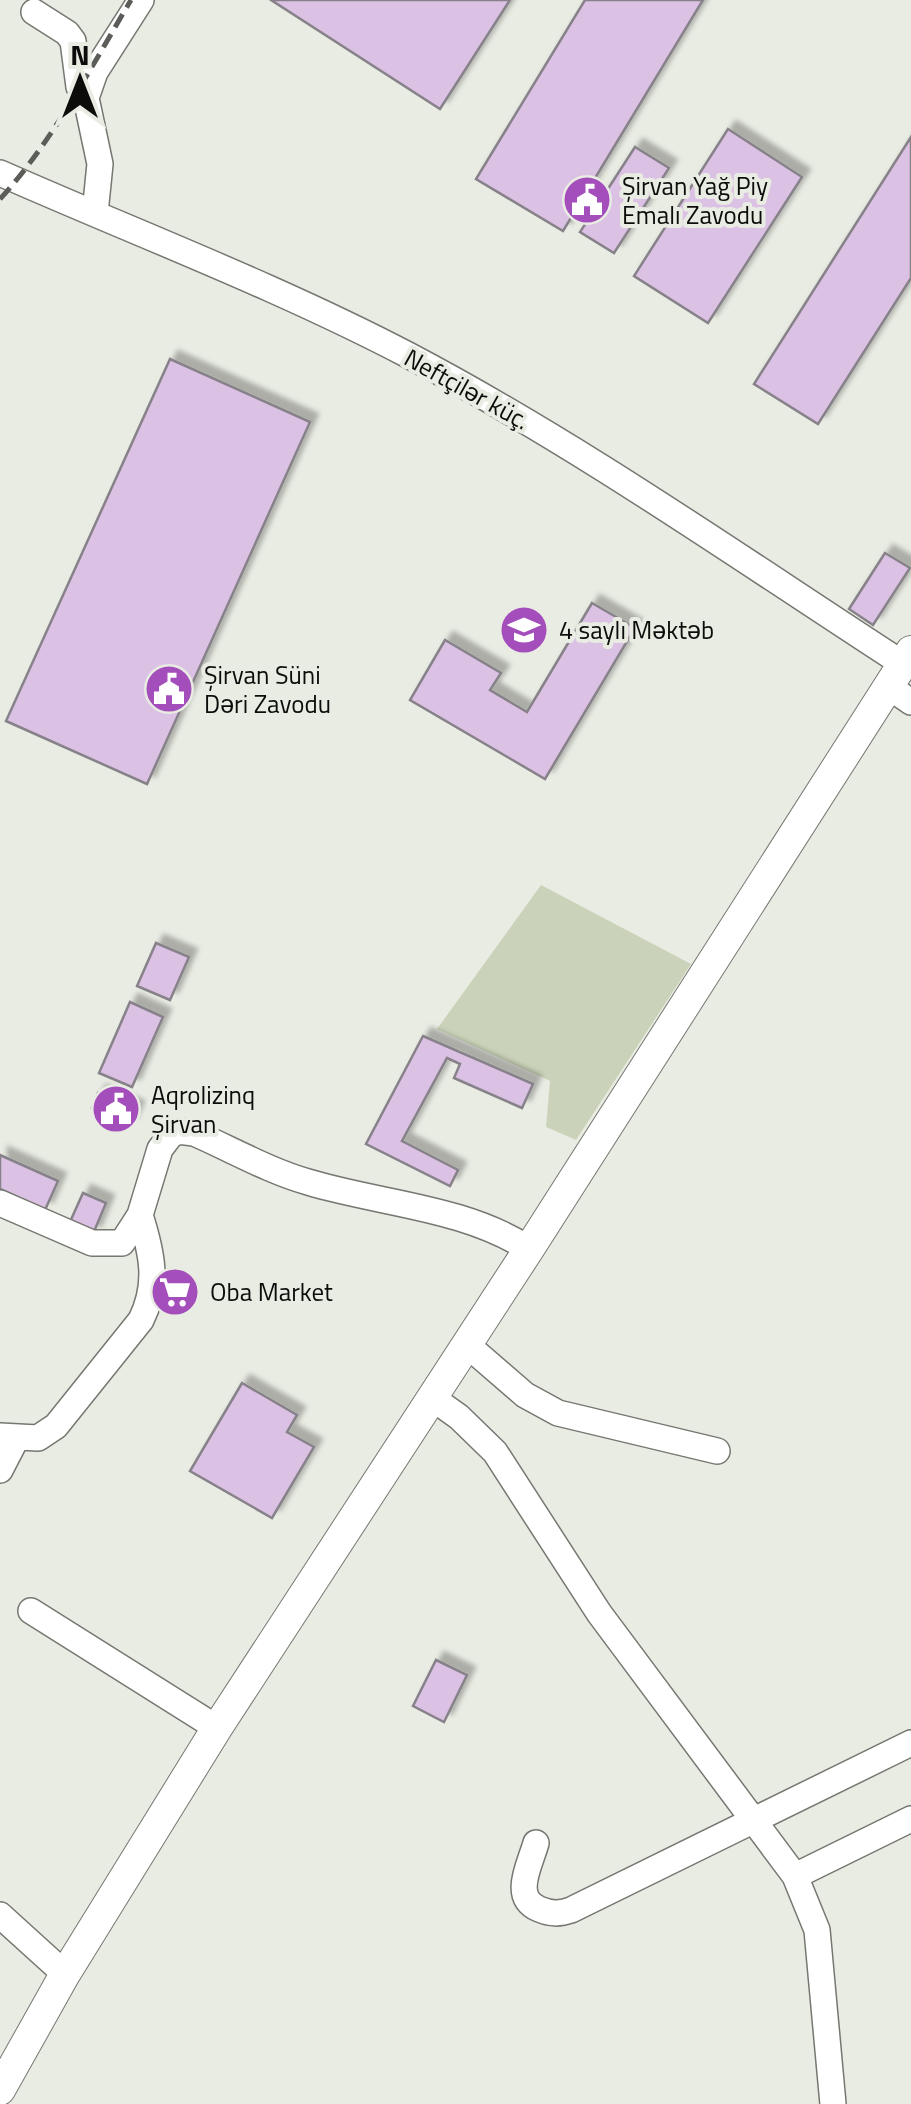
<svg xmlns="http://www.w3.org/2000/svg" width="911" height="2104" font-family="'Titillium Web',sans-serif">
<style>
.green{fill:#cad3b9}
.building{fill:#dbc1e3;stroke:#878289;stroke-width:2.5;filter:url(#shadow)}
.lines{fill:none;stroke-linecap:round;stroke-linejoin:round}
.minor-casing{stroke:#757770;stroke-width:28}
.major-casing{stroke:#757770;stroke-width:32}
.minor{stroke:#fff;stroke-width:25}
.major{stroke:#fff;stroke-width:30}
.rail{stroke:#5b5d59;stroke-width:5;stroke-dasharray:15 8;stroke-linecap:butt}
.labels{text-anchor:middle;stroke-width:8;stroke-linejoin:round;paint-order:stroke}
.poi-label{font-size:25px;fill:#0c0d0b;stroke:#e9ece3;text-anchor:start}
.street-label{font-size:25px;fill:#0c0d0b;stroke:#e9ece3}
</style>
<defs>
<filter id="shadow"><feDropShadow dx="8" dy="-8" stdDeviation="2.5" flood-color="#0004"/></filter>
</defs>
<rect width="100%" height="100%" fill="#e9ece3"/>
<path class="green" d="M 541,885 L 691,964 L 576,1140 L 546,1127 L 550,1081 L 437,1029 Z"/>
<path class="building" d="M 271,0 L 510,0 L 440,109 Z
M 585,0 L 703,0 L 563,231 L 476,179 Z
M 728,129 L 802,177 L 708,323 L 634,276 Z
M 911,137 L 911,278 L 818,424 L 754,384 Z
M 635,147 L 669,168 L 614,253 L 580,232 Z
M 170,359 L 310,422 L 147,784 L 6,721 Z
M 885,553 L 910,568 L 873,625 L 849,609 Z
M 592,603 L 635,628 L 545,779 L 410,700 L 445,640 L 501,673 L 490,690 L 527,712 Z
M 156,943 L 189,957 L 170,1000 L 137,986 Z
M 130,1002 L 163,1017 L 132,1087 L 99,1073 Z
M 423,1036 L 533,1084 L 522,1108 L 454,1078 L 460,1064 L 447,1058 L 402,1141 L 458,1170 L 450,1186 L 366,1144 Z
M 98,1093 L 136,1109 L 129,1125 L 92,1108 Z
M 0,1155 L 58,1181 L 45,1210 L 0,1189 Z
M 83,1193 L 106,1203 L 93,1234 L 69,1224 Z
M 242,1383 L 297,1415 L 287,1432 L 314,1447 L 272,1518 L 190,1471 Z
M 436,1660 L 467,1675 L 444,1722 L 413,1706 Z"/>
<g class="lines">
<g class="minor-casing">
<path id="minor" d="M 34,12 L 67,33 L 73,41 L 79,87 L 86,98 L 100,164 L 95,213
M 86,98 L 95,72 L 141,0
M 0,173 C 136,233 276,286 408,355 C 579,445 741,559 903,664
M 888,686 L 911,702
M 0,1203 L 92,1243 L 122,1243 L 140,1215 L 160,1149 L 170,1136 L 178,1131 L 194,1133 C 231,1149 269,1171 308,1182 C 381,1204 464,1207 529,1249
M 466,1344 L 525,1395 L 558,1413 L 717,1451
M 431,1397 L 459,1417 L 495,1452 L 599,1613 L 795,1876 L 817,1930 L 833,2104
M 0,1436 L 38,1438 L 56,1426 L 141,1320 C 159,1284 152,1253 140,1215
M 0,1470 L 16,1439
M 31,1611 L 217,1728
M 536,1843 C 530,1865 511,1897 539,1909 C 551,1914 559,1914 571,1910 L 911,1743
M 795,1876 L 911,1819
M 0,1915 L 65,1974"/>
</g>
<g class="major-casing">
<path id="major" d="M 0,2090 L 65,1974 L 217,1728 L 529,1249 L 911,651"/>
</g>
<use href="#minor" class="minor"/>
<use href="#major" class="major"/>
<path class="rail" d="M 0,199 C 53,141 91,67 131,0"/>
</g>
<defs>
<g id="civic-disc" transform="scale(2.5)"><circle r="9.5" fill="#a44ebc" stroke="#e9ece3"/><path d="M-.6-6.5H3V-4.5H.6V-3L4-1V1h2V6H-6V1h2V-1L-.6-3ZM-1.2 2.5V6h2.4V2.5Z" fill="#fff"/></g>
<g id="school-disc" transform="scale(2.5)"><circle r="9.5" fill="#a44ebc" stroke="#e9ece3"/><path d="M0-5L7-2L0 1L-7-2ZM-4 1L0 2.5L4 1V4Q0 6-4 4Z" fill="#fff"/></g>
<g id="supermarket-disc" transform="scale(2.5)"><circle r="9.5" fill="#a44ebc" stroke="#e9ece3"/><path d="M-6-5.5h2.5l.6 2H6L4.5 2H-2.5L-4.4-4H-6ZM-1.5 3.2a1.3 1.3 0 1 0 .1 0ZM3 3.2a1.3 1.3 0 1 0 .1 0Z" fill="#fff"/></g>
</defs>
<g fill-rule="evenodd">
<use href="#civic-disc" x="587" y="200"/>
<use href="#school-disc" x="524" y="630"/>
<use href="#civic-disc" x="169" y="689"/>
<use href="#civic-disc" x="116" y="1109"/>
<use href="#supermarket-disc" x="175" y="1292"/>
</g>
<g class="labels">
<g class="poi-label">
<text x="622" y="195">Şirvan Yağ Piy<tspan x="622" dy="29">Emalı Zavodu</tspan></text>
<text x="559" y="639">4 saylı Məktəb</text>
<text x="204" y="684">Şirvan Süni<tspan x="204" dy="29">Dəri Zavodu</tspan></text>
<text x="151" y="1104">Aqrolizinq<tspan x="151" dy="29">Şirvan</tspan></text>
<text x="210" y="1301">Oba Market</text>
</g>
<g class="street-label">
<text transform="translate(467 389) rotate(29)" y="9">Neftçilər küç.</text>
</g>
</g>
<g transform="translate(80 80)" stroke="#e9ece3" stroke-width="8" paint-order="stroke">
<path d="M0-8L18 38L0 25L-18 38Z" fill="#0c0d0b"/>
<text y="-15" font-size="28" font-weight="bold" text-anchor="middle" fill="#0c0d0b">N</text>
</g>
</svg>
